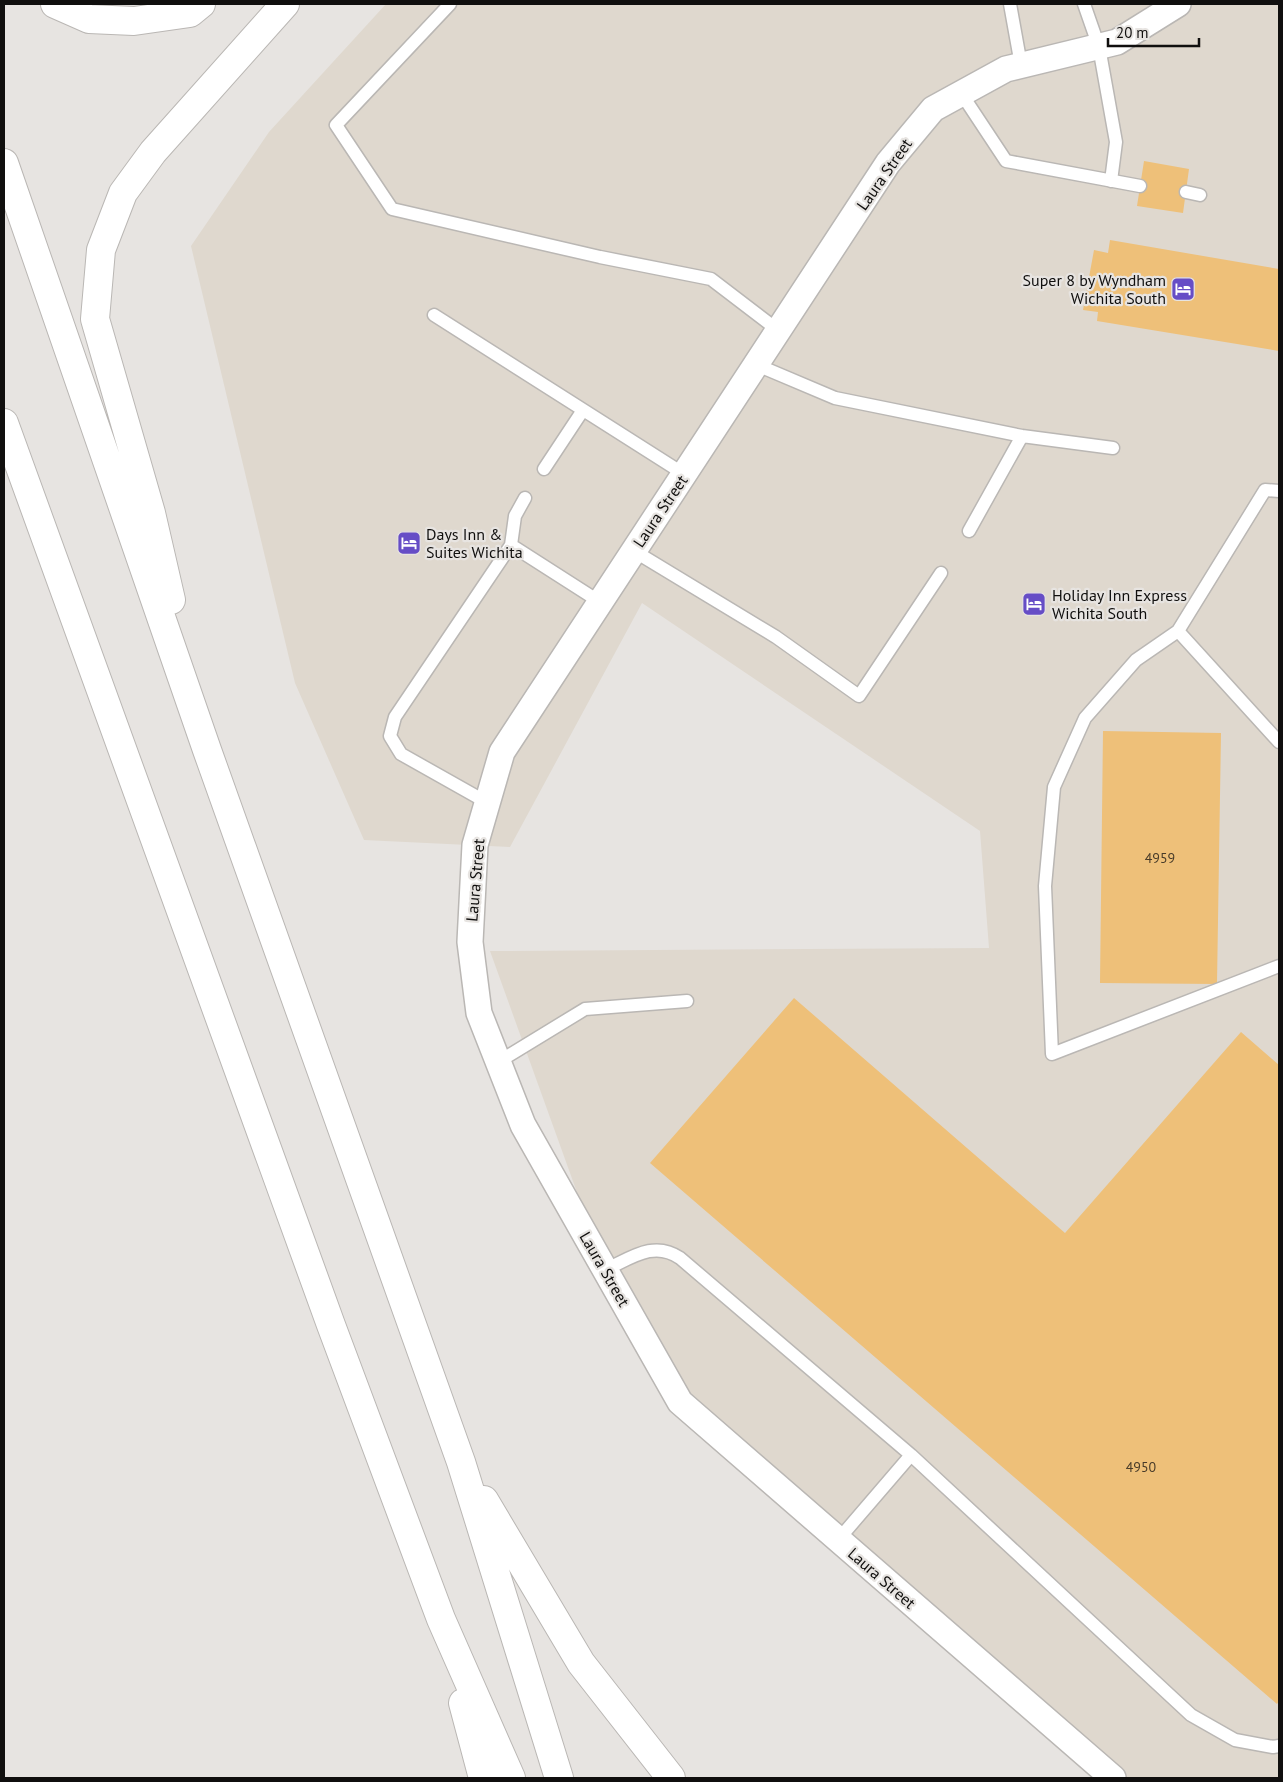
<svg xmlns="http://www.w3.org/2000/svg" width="1283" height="1782" font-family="'PT Sans',sans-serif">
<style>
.built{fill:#dfd8ce}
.building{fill:#eec079}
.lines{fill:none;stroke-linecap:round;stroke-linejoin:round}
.service-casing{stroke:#bab7b4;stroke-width:15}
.minor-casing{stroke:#bab7b4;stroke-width:28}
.motorway-casing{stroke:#bab7b4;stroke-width:30}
.service{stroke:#fff;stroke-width:12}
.minor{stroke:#fff;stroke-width:25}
.motorway{stroke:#fff;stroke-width:28}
.labels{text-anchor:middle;stroke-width:4.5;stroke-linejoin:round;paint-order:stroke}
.number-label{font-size:14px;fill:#483b29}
.street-label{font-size:16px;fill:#100f0e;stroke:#e7e4e1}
.poi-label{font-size:16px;fill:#100f0e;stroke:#e7e4e1;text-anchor:start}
</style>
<rect width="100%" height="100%" fill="#e7e4e1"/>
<path class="built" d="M 386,4 L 1279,4 L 1279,1778 L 1113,1778 L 680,1402 L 605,1270 L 490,951 L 989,948 L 980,831 L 642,603 L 510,847 L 364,840 L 295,683 L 191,246 L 269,132 Z"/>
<path class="building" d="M 1144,161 L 1189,169 L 1183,213 L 1137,206 Z
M 1110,240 L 1279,269 L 1279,351 L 1097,321 L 1098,312 L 1083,310 L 1094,250 L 1108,253 Z
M 1103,731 L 1221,733 L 1217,984 L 1100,983 Z
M 794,998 L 1065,1233 L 1241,1032 L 1279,1065 L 1279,1701 L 1277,1704 L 650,1163 Z"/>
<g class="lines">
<g class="service-casing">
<path id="service" d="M 450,4 L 336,125 L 392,209 L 600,257 L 711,279 L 779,331
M 1010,4 L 1021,65
M 1084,4 L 1099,47 L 1116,142 L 1111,181
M 961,93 L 1006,161 L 1140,186
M 1186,192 L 1200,195
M 434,315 L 684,474
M 757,365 L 835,398 L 1022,436 L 1113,448
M 544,469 L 583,410
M 1279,491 L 1265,490 L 1178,631 L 1279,742
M 969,531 L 1022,436
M 511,545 L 600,602
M 634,551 L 776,637 L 859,696 L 941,573
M 1178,631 L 1136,660 L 1085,718 L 1054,787 L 1045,886 L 1052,1054 L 1279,966
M 488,803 L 401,754 L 390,736 L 395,717 L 511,545 L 515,516 L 525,498
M 498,1062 L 585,1009 L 687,1001
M 605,1270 C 631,1258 654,1240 680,1258 L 911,1455 L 1191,1715 L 1235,1740 L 1273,1747 L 1279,1746
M 838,1540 L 911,1455"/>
</g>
<g class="minor-casing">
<path id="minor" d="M 1113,1778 L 680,1402 L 523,1125 L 479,1013 L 470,942 L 475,845 L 502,752 L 888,163 L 933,109 L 1006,69 L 1117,42 L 1178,4"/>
</g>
<g class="motorway-casing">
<path id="motorway" d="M 55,4 L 89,19 L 134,21 L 190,13 L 201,4
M 4,163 L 207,750 L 461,1462 L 559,1778
M 4,423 L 331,1325 L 441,1619 L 511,1778
M 171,600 L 151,513 L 95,319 L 101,250 L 123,193 L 153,152 L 285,4
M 484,1500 L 581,1663 L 671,1778
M 463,1703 L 483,1778"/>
</g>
<use href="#service" class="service"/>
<use href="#minor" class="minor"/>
<use href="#motorway" class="motorway"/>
</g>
<defs>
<g id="hotel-square" transform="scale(1.25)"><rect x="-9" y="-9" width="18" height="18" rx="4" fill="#664dc6" stroke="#e7e4e1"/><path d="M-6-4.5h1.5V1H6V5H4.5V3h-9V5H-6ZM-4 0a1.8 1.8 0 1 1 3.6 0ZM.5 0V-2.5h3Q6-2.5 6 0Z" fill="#fff"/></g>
</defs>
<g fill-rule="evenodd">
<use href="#hotel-square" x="1183" y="289"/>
<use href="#hotel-square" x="409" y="543"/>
<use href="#hotel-square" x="1034" y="604"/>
</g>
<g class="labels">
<g class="number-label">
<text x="1160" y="863">4959</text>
<text x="1141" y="1472">4950</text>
</g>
<g class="street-label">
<text transform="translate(884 174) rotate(-55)" y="6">Laura Street</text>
<text transform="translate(660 511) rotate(-56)" y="6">Laura Street</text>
<text transform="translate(475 880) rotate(-85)" y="6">Laura Street</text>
<text transform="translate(605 1269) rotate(60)" y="6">Laura Street</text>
<text transform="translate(882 1578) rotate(41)" y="6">Laura Street</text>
</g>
<g class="poi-label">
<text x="1166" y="286" text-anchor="end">Super 8 by Wyndham<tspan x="1166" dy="18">Wichita South</tspan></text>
<text x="426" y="540">Days Inn &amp;<tspan x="426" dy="18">Suites Wichita</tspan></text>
<text x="1052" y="601">Holiday Inn Express<tspan x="1052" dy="18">Wichita South</tspan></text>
</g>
</g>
<rect width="1283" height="1782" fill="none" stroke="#100f0e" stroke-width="10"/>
<path d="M1108 38v8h91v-8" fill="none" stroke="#100f0e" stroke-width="2.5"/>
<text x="1116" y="38" font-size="15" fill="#100f0e" stroke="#e7e4e1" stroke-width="4" paint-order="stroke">20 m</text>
</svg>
